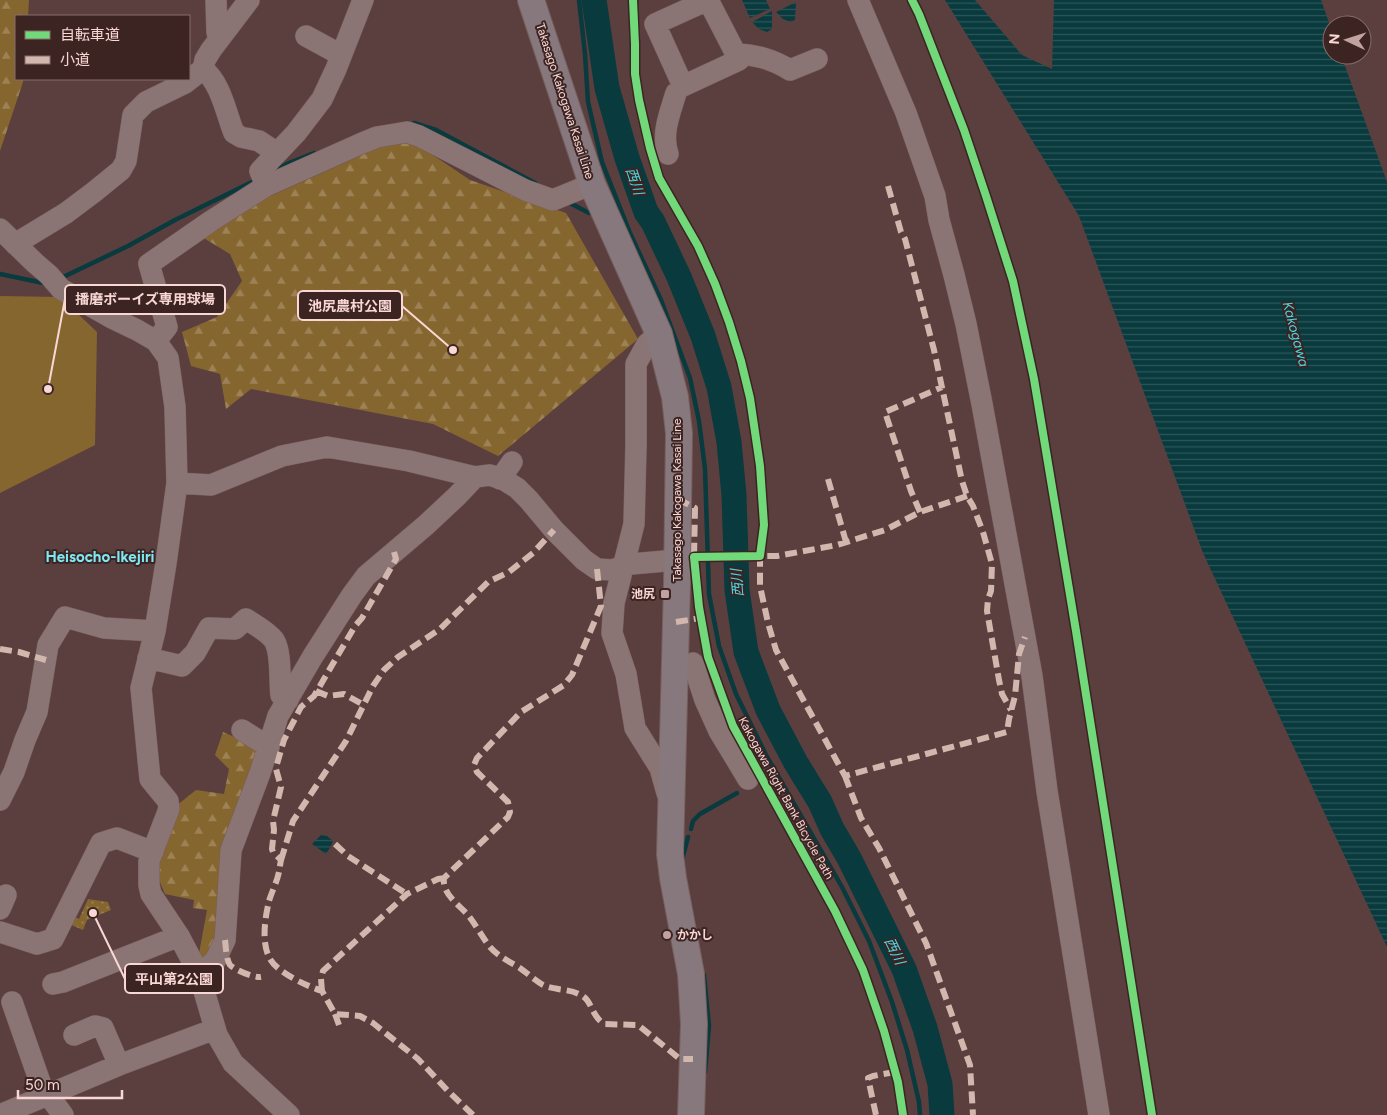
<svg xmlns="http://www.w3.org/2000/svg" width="1387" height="1115" font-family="Figtree,'Noto Sans JP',sans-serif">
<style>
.grass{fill:#85662f}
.forest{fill:url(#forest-firs)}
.park{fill:url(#park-dots)}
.water{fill:url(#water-rules)}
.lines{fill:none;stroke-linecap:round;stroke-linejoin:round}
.stream{stroke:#083a3e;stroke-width:4.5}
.river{stroke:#083a3e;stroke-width:25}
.minor-casing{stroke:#775e5d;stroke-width:22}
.major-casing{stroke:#775e5d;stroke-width:28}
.minor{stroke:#8b7574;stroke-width:21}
.major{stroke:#86787c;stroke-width:26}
.quiet{stroke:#d1b7ad;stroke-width:6;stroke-dasharray:12 6;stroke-linecap:butt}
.cycleway-casing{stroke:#3c2423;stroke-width:11}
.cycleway{stroke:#71d979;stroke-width:8}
.poi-dot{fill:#c2a2a0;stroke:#3c2423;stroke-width:2}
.labels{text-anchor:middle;stroke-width:4;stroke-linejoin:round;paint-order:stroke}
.street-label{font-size:12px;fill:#f9d7d5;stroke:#3c2423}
.poi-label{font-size:12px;font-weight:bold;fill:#f9d7d5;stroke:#3c2423;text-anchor:end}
.water-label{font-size:14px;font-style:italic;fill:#48d9e5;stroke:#3c2423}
.quarter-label{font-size:15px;font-weight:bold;fill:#7ee9f3;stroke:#3c2423}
.leader{fill:none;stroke:#f9d7d5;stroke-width:2}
.callout-dot{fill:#f9d7d5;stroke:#3c2423;stroke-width:2}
.callout{fill:#3c2423;stroke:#f9d7d5;stroke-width:2}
.callout-label{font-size:14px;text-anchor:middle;font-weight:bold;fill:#f9d7d5}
</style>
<defs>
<pattern id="forest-firs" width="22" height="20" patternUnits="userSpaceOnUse" patternTransform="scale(1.25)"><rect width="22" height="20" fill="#85662f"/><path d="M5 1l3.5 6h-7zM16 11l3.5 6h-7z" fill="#9d8256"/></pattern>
<pattern id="park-dots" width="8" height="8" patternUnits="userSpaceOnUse" patternTransform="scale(1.25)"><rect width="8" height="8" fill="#85662f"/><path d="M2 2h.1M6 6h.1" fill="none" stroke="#9d8256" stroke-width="1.8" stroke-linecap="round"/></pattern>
<pattern id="water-rules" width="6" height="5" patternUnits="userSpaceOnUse" patternTransform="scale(1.25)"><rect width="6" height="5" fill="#083a3e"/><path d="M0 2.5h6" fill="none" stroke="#2d5659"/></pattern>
</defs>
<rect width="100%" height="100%" fill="#5b3f3f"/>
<path class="grass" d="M 0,296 L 60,297 L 97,332 L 95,445 L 0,493 Z"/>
<path class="forest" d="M 0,0 L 29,0 L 28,16 L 16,16 L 16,79 L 23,79 L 23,82 L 0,151 Z
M 393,141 L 418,145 L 470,180 L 566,213 L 638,339 L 498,456 L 433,424 L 251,389 L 226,409 L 220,374 L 191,366 L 182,332 L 217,317 L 242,281 L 230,254 L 202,237 L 266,198 Z
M 223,732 L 263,750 L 216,951 L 204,963 L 198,959 L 207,910 L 193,908 L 194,900 L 165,894 L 156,873 L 176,806 L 196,790 L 224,794 L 229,769 L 215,755 Z"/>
<path class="park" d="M 88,899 L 108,902 L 111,910 L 87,920 L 83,930 L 69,924 L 72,916 L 79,919 Z"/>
<path class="water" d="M 742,0 L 766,0 L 770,9 L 750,18 Z
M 945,0 L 975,0 L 1022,55 L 1052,69 L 1054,0 L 1321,0 L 1332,31 L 1332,55 L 1341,55 L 1387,182 L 1387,947 L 1203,553 L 1079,216 Z
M 796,2 L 795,20 L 790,22 L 783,19 L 776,12 Z
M 772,11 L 772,29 L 767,32 L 759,29 L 752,22 Z
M 321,835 L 327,836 L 333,841 L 331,846 L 326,854 L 312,844 Z"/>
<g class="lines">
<path class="stream" d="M 579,0 L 585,54 L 588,102 L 602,162 L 630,233 L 661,300 L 690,378 L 699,421 L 705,469 L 709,594 L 719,646 L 736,694 L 766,755 L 842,887 L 869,941 L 892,1002 L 907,1050 L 919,1102 L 920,1115
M 414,123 L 436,130 L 535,183
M 271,172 L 289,163 L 314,153
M 568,202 L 589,213
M 0,274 L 48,284
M 59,279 L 128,246 L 175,220 L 258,179
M 691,829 L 693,821 L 700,814 L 737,793
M 682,860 L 688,837
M 704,975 L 709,1026 L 705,1072"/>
<path class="river" d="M 594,0 L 607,88 L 627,158 L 646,212 L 653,222 L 679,277 L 703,336 L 719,387 L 729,442 L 734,495 L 737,590 L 746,652 L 768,710 L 796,763 L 820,802 L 832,829 L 849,858 L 904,969 L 925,1028 L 940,1084 L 942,1115"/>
<g class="minor-casing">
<path id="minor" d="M 216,0 L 217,32 L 219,39
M 708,0 L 739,60 L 683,86 L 655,24 Z
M 858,0 L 906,113 L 935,196 L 939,220 L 954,275 L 966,324 L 982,404 L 1032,676 L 1047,791 L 1099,1115
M 306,36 L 330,49 L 341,56
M 736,54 C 757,55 772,59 790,70 L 817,59
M 203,69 C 221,83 226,113 234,133 L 241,137 L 259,141 L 277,153
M 668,154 C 661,134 670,113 676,93
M 266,186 L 260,171 L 296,133 L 322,99 L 336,69 L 363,0
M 0,229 L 35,263 L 49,275 L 61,289 L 112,318 L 137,330 L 156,341 L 168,358 L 175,407 L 177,483 L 166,563 L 155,631 L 141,688 L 150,779 L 168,801 L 169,809 L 149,861 L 149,885 L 151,894 L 179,936 L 199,974 L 217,1035 L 233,1063 L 289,1115
M 15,244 L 66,213 L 94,192 L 121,170 L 126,161 L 133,115 L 146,102 L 185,83 L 203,69 L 205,60 L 211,50 L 249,0
M 659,334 L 647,344 L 636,364 L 636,445 L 634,524 L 614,603 L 612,633 L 626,674 L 635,728 L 660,768 L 667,793
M 156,341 L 167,327 L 149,264 L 211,221 L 266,186 L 360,144 L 377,137 L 407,132 L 419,136 L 525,190 L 553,200 L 592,184
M 500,479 L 512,462
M 177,483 L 211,485 L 282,456 L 327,447 L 409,461 L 475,477 L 490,475 L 504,480 L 517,488 L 529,500 L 554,530 L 584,560 L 597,569 L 612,570 L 631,564 L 677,560
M 148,658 L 182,666 L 195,653 L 209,628 L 235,629 L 246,619 C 255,625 267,631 274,640 C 282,653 279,680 281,695 L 288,700
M 693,663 L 705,700 L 719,731 L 748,779
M 242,730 L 269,747
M 0,800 L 14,772 L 25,740 L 37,712 L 48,645 L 65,617 L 104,628 L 155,631
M 0,909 L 6,895
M 0,932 L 37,944 L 53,939 L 101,843 L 117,838 L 153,852
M 199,974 L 215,961 L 225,940 L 231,850 L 260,773 L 278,716 L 313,656 L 352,595 L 366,576 L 426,525 L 457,496 L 475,477
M 53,984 L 63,982 L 179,936
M 12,1002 L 41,1085 L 63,1115
M 74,1035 L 95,1026 L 103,1028 L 119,1065
M 0,1115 L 119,1065 L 215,1029"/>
</g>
<g class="major-casing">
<path id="major" d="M 531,0 L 592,184 L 659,334 L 675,397 L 679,433 L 677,584 L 670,854 L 673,878 L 691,974 L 694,1024 L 691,1115"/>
</g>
<use href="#minor" class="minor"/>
<use href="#major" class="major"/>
<path class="quiet" d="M 888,186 L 901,232 L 905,239 L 934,350 L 962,481 L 967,496 L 973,506 L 983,532 L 992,564 L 991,591 L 988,599 L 987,611 L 999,680 L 1002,694 L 1011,710
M 828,479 L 846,542
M 967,496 L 920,512 L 885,530 L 837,545 L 777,556 L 760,556 L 760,586 L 768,623 L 776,650 L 845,776 L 1007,732 L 1009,719 L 1015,696 L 1019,654 L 1025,637
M 678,499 L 695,508 L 694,557
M 920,512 L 911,491 L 885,412 L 942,387
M 394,552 L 396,559 L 362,618 L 355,626 L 314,696 L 301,707 L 284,740 L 277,764 L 276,769 L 281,787 L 273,821 L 274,830 L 272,849 L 273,852 L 281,860 C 280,864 280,868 279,872 C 277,882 272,891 269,901 C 265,918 261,943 270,959 C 278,973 307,986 322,991 L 335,1014 L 360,1016 L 373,1023 L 418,1059 L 449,1092 L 473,1115
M 597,569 L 601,606 L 572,675 L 564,685 L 521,712 L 477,758 L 474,765 L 477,772 L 508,802 L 510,812 L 508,817 L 444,878 C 442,894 458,904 468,915 C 476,925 482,937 490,947 C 497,955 506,960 515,965 C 525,971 533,979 543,985 C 555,991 572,988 584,997 C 592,1003 592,1016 604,1024 L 638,1025 L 680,1059 L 693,1059
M 676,622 L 701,618
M 0,649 L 19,652 L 46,660
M 316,691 L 328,696 L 344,694 L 364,705
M 845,776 L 861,818 L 879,848 L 926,943 L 970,1065 L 973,1115
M 335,844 L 348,856 L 407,894
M 281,860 L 293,821 L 346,741 L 373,686 L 384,670 L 398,657 L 440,629 L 488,582 L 509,572 L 533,553 L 554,530
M 225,940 C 226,947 226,959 230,965 C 235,970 254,978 261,977
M 322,991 L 321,979 L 323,971 L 407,894 L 438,879 L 444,878
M 335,1014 L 339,1025
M 876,1115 L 868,1078 L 873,1076 L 895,1072"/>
<g class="cycleway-casing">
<path id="cycleway" d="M 633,0 L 635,44 L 635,74 L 639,100 L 650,148 L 659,178 L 698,246 L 715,284 L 729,322 L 741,361 L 750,398 L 760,466 L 764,525 L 760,556 L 694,557 L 699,607 L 708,657 L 733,726 L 835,911 L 863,970 L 884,1031 L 898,1082 L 903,1115
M 912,0 L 919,14 L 964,130 L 986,196 L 1013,281 L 1034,379 L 1076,631 L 1152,1115"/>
</g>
<use href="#cycleway" class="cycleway"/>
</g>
<g class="poi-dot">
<rect x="660" y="589" width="10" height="10" rx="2.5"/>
<circle cx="667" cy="935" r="5"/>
</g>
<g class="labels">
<g class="street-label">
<text transform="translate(565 101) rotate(72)" y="4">Takasago Kakogawa Kasai Line</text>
<text transform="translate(677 500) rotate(-90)" y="4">Takasago Kakogawa Kasai Line</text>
<text transform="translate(786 798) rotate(61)" y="4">Kakogawa Right Bank Bicycle Path</text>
</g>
<g class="poi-label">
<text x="655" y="598">池尻</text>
<text x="677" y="939" text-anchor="start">かかし</text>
</g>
<g class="water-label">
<text transform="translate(635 181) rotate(71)" y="5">西川</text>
<text transform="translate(1296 334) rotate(75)" y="5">Kakogawa</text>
<text transform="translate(737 583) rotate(-95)" y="5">西川</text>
<text transform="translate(895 951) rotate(64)" y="5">西川</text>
</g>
<g class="quarter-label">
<text x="100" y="562">Heisocho-Ikejiri</text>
</g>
</g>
<path class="leader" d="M48 389L65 299M453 350L402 306M93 913L125 979"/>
<g class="callout-dot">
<circle cx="48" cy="389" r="5"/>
<circle cx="453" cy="350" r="5"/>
<circle cx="93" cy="913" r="5"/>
</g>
<g class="callout">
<rect x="65" y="285" width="160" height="29" rx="5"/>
<rect x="298" y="291" width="104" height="29" rx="5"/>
<rect x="125" y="964" width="98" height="29" rx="5"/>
</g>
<g class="callout-label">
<text x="145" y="304">播磨ボーイズ専用球場</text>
<text x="350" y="311">池尻農村公園</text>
<text x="174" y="984">平山第2公園</text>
</g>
<rect x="15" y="15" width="175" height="65" fill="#3c2423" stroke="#886c6a"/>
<rect x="25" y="31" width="25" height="8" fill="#71d979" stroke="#886c6a"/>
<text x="60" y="40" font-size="15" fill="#f9d7d5">自転車道</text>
<rect x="25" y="56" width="25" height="8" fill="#d1b7ad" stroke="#886c6a"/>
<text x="60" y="65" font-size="15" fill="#f9d7d5">小道</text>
<g transform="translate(1347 40) rotate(274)"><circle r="24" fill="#3c2423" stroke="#886c6a"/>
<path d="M0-4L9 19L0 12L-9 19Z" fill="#c2a2a0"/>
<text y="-8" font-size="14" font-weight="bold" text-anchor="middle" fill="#f9d7d5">N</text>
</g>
<path d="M18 1090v8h104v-8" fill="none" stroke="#f9d7d5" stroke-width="2.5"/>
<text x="25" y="1090" font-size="15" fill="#f9d7d5" stroke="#3c2423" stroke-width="4" paint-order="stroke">50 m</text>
</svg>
